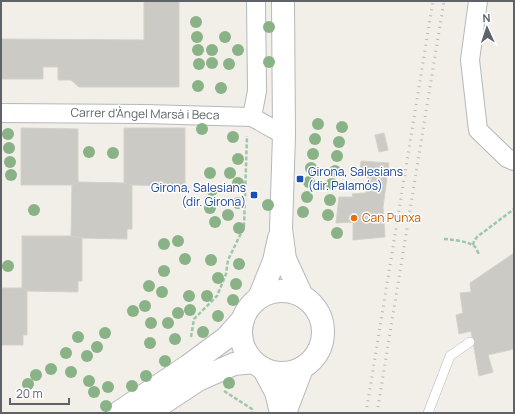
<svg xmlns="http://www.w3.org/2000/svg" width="515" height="414" font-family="Manrope,sans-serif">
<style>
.building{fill:#cccac5;stroke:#d6d1c6}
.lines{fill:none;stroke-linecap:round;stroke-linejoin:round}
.service-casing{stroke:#b5b8bc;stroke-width:10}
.minor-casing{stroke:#b5b8bc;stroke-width:20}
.tertiary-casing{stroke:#b5b8bc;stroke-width:24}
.secondary-casing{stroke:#b6babf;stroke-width:24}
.path{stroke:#9cc7a9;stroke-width:2.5;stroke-dasharray:4 2;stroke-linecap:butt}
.service{stroke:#fff;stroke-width:9}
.minor{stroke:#fff;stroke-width:18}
.tertiary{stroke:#fff;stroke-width:22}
.secondary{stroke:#fff;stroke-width:22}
.rail{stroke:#b6b7b8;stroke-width:3;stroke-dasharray:1 5;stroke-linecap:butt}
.tree{fill:#89b387}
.transit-dot{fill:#1a4fb4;stroke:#fff;stroke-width:1.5}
.food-dot{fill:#e8710a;stroke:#fff;stroke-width:1.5}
.labels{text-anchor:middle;stroke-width:3;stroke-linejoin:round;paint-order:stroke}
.street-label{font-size:12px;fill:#5f6368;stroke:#fff}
.transit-label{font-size:12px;fill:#164399;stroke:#fff;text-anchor:start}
.food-label{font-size:12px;fill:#c56008;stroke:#fff;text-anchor:start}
</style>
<rect width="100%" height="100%" fill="#f1efe8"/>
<path class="building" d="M 144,1 L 179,1 L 179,87 L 79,87 L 71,80 L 58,80 L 58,67 L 43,67 L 43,79 L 1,79 L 1,39 L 144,40 Z
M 21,128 L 78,129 L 78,182 L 72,185 L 21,185 Z
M 124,128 L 185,128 L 185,186 L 132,185 L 124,183 Z
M 384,133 L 388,150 L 379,152 L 375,135 Z
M 361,161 L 389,163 L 383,207 L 385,237 L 353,240 L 353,222 L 336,223 L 339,197 L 353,197 L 352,194 L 366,193 L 368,177 L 360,176 Z
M 78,182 L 124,183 L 132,185 L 132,229 L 127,229 L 127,239 L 82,238 L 71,236 L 72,185 Z
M 22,236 L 71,236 L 82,238 L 82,281 L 78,281 L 78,292 L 27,291 L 22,288 Z
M 514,253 L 514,349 L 488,355 L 493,372 L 479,376 L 471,331 L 459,334 L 456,315 L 463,313 L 460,293 L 471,292 L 470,283 Z
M 1,288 L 22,288 L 27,291 L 27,335 L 23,335 L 23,345 L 1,345 Z"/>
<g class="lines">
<g class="service-casing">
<path id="service" d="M 428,413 L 450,356 L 470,342"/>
</g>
<g class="minor-casing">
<path id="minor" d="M 478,1 L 470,60 L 478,130 L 507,158 L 514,161
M 1,113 L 145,114 L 252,117 L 284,135
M 252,117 L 257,91 L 256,1"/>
</g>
<g class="tertiary-casing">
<path id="tertiary" d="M 283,1 L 284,135 L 281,229 L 285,259 L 302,296
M241 332a41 41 0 1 1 82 0a41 41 0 1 1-82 0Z
M 259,298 L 274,261 L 279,238
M 263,368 L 276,392 L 281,413
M 285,413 L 302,368"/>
</g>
<g class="secondary-casing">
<path id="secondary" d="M 118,413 L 188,366 L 226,338 L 243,319
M 148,413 L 198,380 L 234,364 L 254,362"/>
</g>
<path class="path" d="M 444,239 C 451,239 470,242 474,246 C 477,248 478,253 479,255
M 473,245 L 474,241 L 477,237 L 514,209
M 191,337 L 194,319 L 217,296 L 226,274 L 228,260 L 244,227 L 247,136
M 224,391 L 252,409 L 252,413"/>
<use href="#service" class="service"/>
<use href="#minor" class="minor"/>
<use href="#tertiary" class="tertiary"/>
<use href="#secondary" class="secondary"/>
<path class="rail" d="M 366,413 L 433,1
M 377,413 L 444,1"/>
</g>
<g class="tree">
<circle cx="196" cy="22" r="6"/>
<circle cx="269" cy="27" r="6"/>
<circle cx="197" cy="37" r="6"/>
<circle cx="225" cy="37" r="6"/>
<circle cx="198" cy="50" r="6"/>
<circle cx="212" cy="50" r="6"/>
<circle cx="238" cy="50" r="6"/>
<circle cx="269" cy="62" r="6"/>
<circle cx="212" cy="63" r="6"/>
<circle cx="199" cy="64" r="6"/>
<circle cx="229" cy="64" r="6"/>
<circle cx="198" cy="86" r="6"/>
<circle cx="221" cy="88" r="6"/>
<circle cx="318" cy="124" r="6"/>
<circle cx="342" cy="127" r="6"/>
<circle cx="202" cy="129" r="6"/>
<circle cx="8" cy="134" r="6"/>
<circle cx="233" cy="137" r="6"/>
<circle cx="315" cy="139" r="6"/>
<circle cx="339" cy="142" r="6"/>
<circle cx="9" cy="148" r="6"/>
<circle cx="89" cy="152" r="6"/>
<circle cx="113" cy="153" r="6"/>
<circle cx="313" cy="154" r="6"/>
<circle cx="337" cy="156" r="6"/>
<circle cx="238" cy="159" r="6"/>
<circle cx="10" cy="162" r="6"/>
<circle cx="311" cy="168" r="6"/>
<circle cx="335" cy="171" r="6"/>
<circle cx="210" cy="173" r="6"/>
<circle cx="230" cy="173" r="6"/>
<circle cx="11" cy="175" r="6"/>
<circle cx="309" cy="182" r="6"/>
<circle cx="238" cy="183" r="6"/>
<circle cx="332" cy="184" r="6"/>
<circle cx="212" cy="190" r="6"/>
<circle cx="307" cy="197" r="6"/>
<circle cx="330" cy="200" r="6"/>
<circle cx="238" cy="203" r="6"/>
<circle cx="268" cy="205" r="6"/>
<circle cx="210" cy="208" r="6"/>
<circle cx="34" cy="210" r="6"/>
<circle cx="303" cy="212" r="6"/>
<circle cx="228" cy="215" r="6"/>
<circle cx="328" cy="215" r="6"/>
<circle cx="215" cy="222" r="6"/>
<circle cx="239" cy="228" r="6"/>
<circle cx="337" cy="233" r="6"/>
<circle cx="178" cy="241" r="6"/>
<circle cx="164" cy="244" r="6"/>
<circle cx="185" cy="259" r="6"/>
<circle cx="211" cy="260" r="6"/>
<circle cx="239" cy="264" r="6"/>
<circle cx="8" cy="266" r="6"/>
<circle cx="164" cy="271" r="6"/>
<circle cx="218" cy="278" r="6"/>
<circle cx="236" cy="284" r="6"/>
<circle cx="149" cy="286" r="6"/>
<circle cx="162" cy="292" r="6"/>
<circle cx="189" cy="296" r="6"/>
<circle cx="207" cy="296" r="6"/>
<circle cx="233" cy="300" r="6"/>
<circle cx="145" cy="306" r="6"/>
<circle cx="190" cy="310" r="6"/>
<circle cx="133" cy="311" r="6"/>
<circle cx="178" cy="313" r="6"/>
<circle cx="218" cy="316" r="6"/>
<circle cx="151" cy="323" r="6"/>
<circle cx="168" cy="323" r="6"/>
<circle cx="203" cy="332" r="6"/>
<circle cx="105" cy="333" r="6"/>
<circle cx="78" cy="337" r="6"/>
<circle cx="175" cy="339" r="6"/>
<circle cx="150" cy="343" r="6"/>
<circle cx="97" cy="347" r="6"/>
<circle cx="66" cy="353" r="6"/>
<circle cx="87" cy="356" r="6"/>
<circle cx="165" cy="361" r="6"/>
<circle cx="51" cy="369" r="6"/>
<circle cx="71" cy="372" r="6"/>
<circle cx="36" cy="375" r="6"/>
<circle cx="146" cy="376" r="6"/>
<circle cx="89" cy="381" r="6"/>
<circle cx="229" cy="383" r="6"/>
<circle cx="28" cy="384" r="6"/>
<circle cx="132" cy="386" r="6"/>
<circle cx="108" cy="387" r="6"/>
<circle cx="94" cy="392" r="6"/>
<circle cx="106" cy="406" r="6"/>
</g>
<g class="transit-dot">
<rect x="296" y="175" width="8" height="8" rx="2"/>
<rect x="250" y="191" width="8" height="8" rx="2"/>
</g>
<circle class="food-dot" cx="354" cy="218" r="4"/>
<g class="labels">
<g class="street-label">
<text transform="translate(145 114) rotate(1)" y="4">Carrer d'Àngel Marsà i Beca</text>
</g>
<g class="transit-label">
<text x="308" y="176">Girona, Salesians<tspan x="308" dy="14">(dir. Palamós)</tspan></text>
<text x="246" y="192" text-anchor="end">Girona, Salesians<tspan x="246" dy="14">(dir. Girona)</tspan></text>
</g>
<g class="food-label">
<text x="362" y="222">Can Punxa</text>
</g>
</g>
<rect width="515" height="414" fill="none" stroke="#5f6368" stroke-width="4"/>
<g transform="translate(487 28) rotate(357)" stroke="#ffffff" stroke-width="3" paint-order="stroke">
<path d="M0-3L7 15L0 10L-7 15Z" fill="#5f6368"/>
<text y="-6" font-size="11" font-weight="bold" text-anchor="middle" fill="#5f6368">N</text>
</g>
<path d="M10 398v6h59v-6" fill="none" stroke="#5f6368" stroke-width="2"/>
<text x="16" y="398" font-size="12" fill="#5f6368" stroke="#ffffff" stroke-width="3" paint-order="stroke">20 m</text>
</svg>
